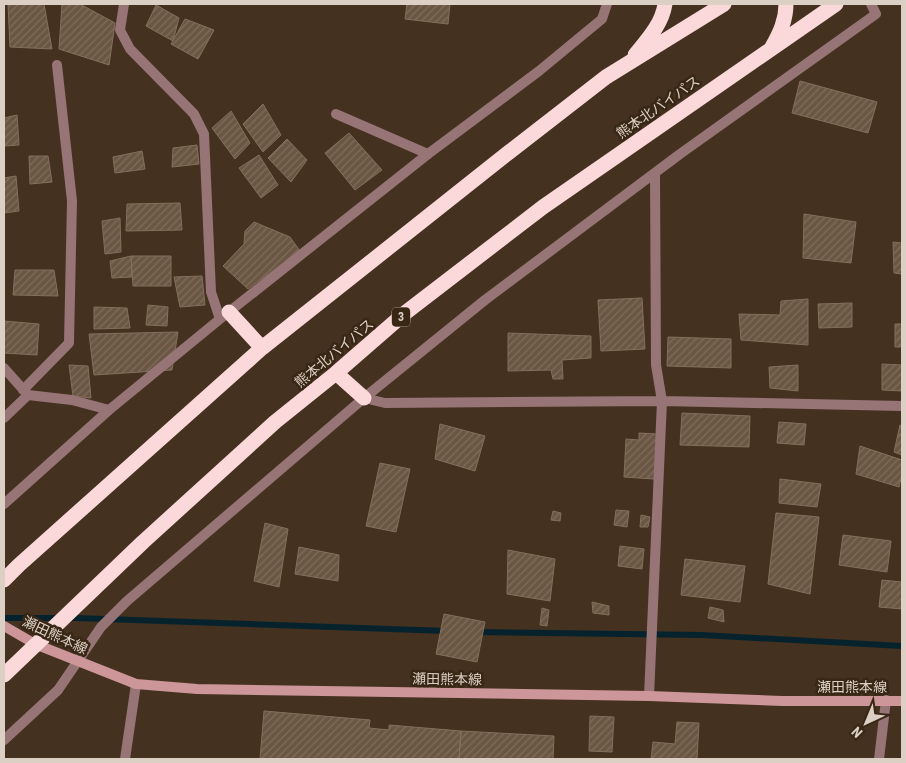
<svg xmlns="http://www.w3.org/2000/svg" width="906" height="763" font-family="'Roboto Condensed','Noto Sans JP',sans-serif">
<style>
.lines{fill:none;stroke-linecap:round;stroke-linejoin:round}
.stream{stroke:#06232d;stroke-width:6}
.building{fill:url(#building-hatch);stroke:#846f5c}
.lane{stroke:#977476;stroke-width:10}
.street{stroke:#977476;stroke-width:10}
.secondary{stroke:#cd9699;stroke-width:10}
.highway{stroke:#fbd9da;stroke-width:15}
.labels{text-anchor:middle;stroke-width:5;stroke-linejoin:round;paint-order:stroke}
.shield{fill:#392716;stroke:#ab9d90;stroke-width:1}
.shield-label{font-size:12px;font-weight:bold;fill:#dcd0c5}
.street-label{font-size:14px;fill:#dcd0c5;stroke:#392716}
</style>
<defs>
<pattern id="building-hatch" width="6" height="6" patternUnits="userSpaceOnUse" patternTransform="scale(1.25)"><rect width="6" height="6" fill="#6a5643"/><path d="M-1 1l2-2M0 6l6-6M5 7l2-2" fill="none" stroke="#7f6d5d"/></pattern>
</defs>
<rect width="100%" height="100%" fill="#443120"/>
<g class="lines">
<path class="stream" d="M 4,618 L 76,618 L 447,631
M 475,632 L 702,635 L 902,646"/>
</g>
<path class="building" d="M 8,4 L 44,4 L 52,49 L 10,47 Z
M 62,4 L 80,4 L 115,23 L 109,65 L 59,49 Z
M 407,4 L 450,4 L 448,24 L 405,19 Z
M 156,5 L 179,18 L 173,41 L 146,26 Z
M 185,19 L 214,30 L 198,59 L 171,44 Z
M 800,81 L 877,102 L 868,133 L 792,113 Z
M 263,104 L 281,135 L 263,152 L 243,124 Z
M 231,111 L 250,143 L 235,159 L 212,128 Z
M 17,115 L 19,145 L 4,146 L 4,118 Z
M 349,133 L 382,170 L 355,190 L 325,153 Z
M 287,139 L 307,160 L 291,182 L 268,158 Z
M 197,145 L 199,164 L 172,167 L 173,148 Z
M 142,151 L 145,169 L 115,173 L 113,157 Z
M 259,155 L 278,185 L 261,198 L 239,168 Z
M 29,156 L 48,156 L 52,182 L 30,184 Z
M 16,176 L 19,211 L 4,213 L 4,178 Z
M 180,203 L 182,230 L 126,231 L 127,204 Z
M 804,214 L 856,222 L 851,263 L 803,258 Z
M 120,218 L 121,252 L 105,254 L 102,221 Z
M 254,222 L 290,237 L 300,251 L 248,289 L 223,266 L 244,244 L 245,231 Z
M 893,242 L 902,243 L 902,274 L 894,273 Z
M 131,256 L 171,256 L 171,286 L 133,286 Z
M 131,256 L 132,277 L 112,278 L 110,261 Z
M 15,270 L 54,270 L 58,296 L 13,295 Z
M 202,276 L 205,305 L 180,307 L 174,277 Z
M 642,298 L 645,349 L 601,351 L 598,300 Z
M 808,299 L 808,345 L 741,340 L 739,314 L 780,315 L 781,301 Z
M 852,303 L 852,327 L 819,328 L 818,304 Z
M 148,305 L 168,307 L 167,326 L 146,325 Z
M 94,307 L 127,308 L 130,328 L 94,329 Z
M 4,321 L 39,324 L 37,355 L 4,353 Z
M 895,324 L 902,324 L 902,347 L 895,347 Z
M 178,332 L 172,370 L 94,375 L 89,334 Z
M 508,333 L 591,336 L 591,358 L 562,360 L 563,379 L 553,379 L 551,370 L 508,371 Z
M 668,337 L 731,339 L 731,368 L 667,366 Z
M 882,364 L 902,365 L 902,391 L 882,390 Z
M 69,365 L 88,366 L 91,398 L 73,396 Z
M 798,365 L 798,391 L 770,388 L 769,367 Z
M 682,413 L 750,416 L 749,447 L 680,445 Z
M 779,422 L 806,424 L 804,445 L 777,443 Z
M 440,424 L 485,436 L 475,471 L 435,459 Z
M 900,425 L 902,426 L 902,455 L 894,452 Z
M 639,433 L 657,434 L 654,479 L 624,477 L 626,439 L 639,440 Z
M 860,446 L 902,460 L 902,473 L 899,487 L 856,474 Z
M 380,463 L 410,469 L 396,532 L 366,526 Z
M 780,479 L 821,484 L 817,507 L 779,503 Z
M 616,510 L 629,511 L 627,527 L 614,525 Z
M 553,511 L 561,513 L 560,521 L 551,520 Z
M 776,513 L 819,517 L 810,594 L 768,584 Z
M 641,515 L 650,517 L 648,527 L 640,527 Z
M 265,523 L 288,529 L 279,587 L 254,581 Z
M 843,535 L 891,541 L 887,572 L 839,565 Z
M 620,546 L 644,549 L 642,569 L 618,566 Z
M 299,547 L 339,555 L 338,581 L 295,574 Z
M 508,550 L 555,559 L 550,601 L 507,594 Z
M 685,559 L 745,566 L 740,602 L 681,595 Z
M 882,580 L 902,582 L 902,609 L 879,607 Z
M 592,602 L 609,606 L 609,615 L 593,613 Z
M 710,607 L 723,610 L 724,622 L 708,618 Z
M 542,608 L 549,610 L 547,626 L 540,625 Z
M 444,614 L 485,622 L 477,662 L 436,654 Z
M 264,711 L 370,720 L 369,728 L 389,730 L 389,725 L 461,731 L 459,759 L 260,759 Z
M 590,716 L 614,717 L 612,752 L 589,751 Z
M 677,722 L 699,723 L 697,759 L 651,759 L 653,742 L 675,744 Z
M 461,731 L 554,736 L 553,759 L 459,759 Z"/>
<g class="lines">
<path class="lane" d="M 336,114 L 428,154"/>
<path class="street" d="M 124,4 L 120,30 L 130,49 L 194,114 L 204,134 L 211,292 L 220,319
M 4,368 L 28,395 L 72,400 L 109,410
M 23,390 L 69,343 L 72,201 L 57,65
M 364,398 L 385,403 L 662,401 L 902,406
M 4,418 L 28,395
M 4,504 L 109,410 L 220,319 L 428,154 L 539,71 L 602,19 L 607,4
M 649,696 L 662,401 L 656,365 L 655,173
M 4,740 L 58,690 L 101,627 L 127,601 L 364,398 L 485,300 L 680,154 L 876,14 L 871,4
M 125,759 L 136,684
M 879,759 L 886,700"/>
<path class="secondary" d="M 4,626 L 35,644 L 136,684 L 197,689 L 649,696 L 782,701 L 902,701"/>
<path class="highway" d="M 772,47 C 780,33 786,20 786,4
M 635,55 C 648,39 662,24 665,4
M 229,312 L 262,348
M 336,373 L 364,398
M 4,580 L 19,565 L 262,348 L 508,153 L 606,77 L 724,4
M 4,675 L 143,542 L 275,422 L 336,373 L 405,313 L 543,207 L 836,4"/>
</g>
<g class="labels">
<rect class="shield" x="392" y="307.5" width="18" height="19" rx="4"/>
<g class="shield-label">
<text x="401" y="321">3</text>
</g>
<g class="street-label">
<text transform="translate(658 107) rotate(-35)" y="5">熊本北バイパス</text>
<text transform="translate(334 353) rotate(-40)" y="5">熊本北バイパス</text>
<text transform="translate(55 635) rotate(25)" y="5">瀬田熊本線</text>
<text transform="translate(447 679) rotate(1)" y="5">瀬田熊本線</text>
<text x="852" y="692">瀬田熊本線</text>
</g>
</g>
<rect width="906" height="763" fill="none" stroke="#dcd0c5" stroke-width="10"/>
<g transform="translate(866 723) rotate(224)" stroke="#392716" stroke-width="4" paint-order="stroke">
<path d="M0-4L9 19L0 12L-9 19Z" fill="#dcd0c5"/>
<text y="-8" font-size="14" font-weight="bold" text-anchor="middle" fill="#dcd0c5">N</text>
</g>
</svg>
